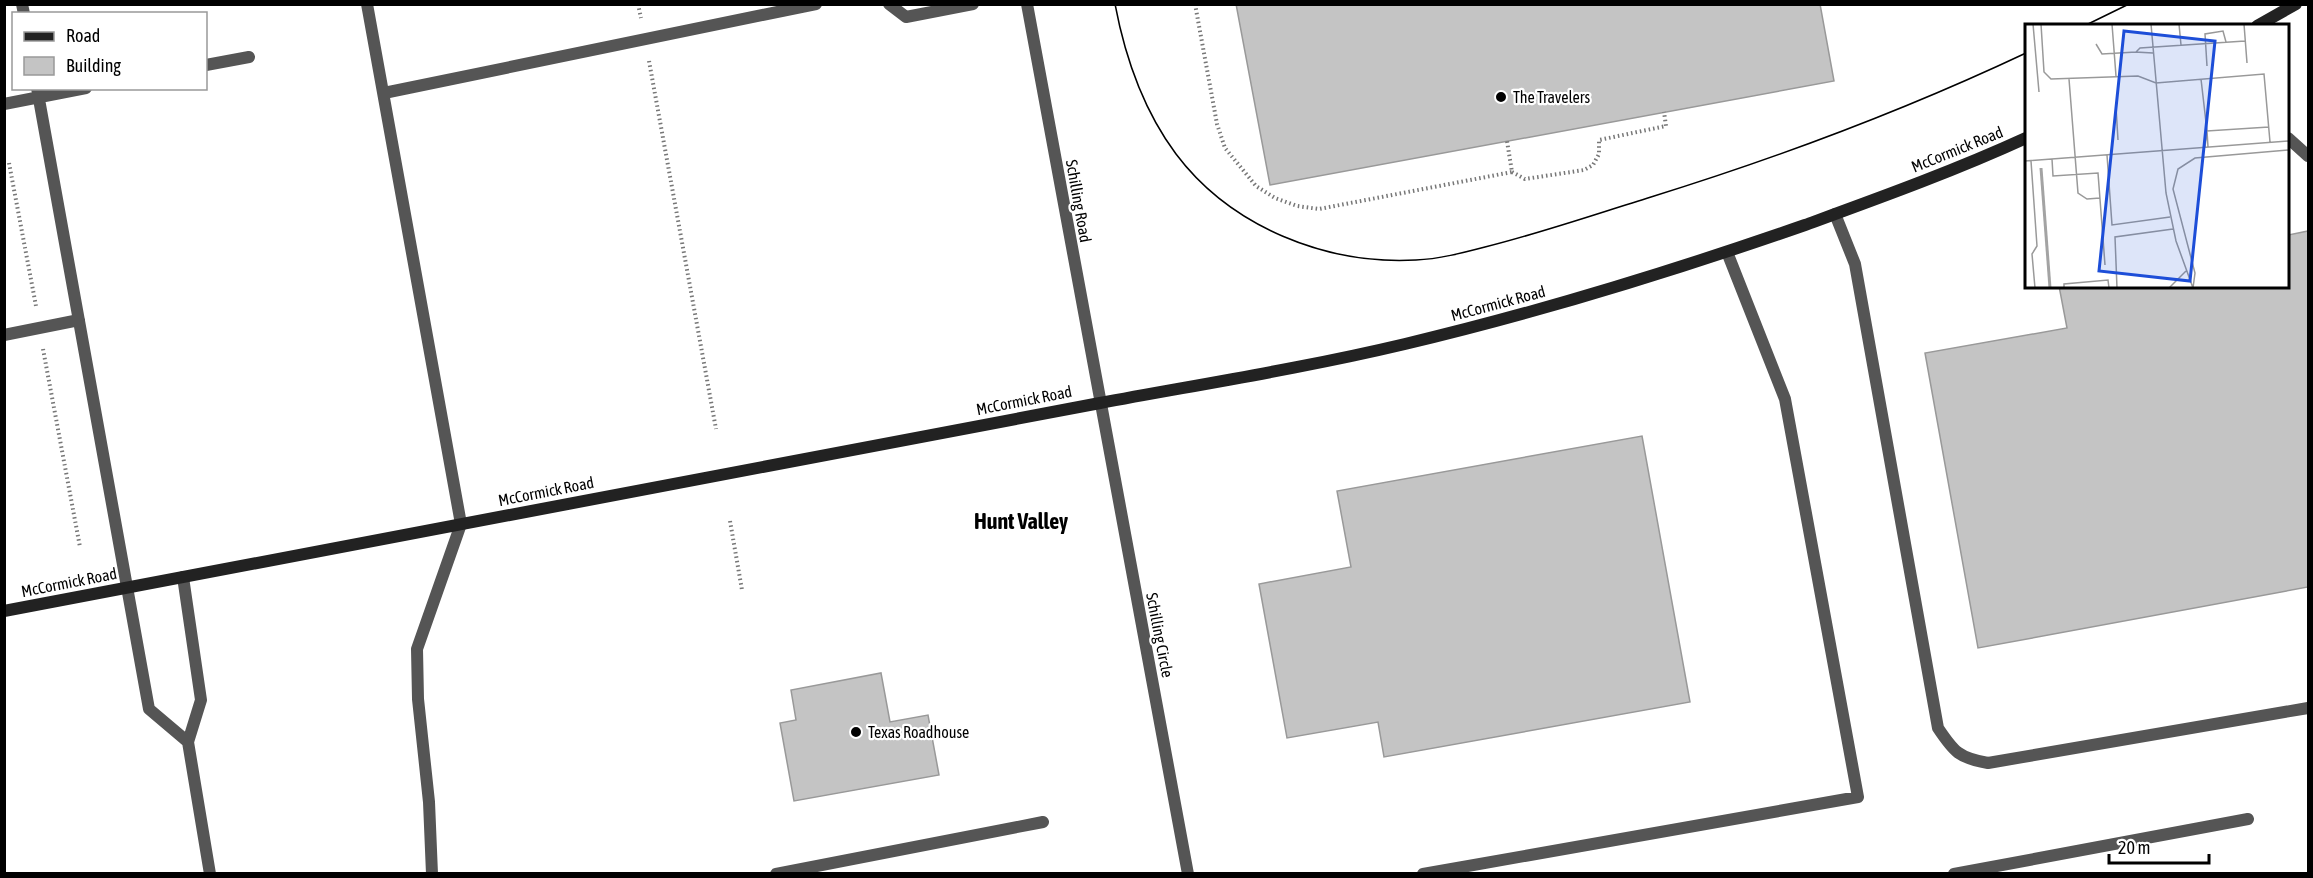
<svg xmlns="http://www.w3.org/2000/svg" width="2313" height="878" font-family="'Asap Condensed',sans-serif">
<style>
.building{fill:#c4c4c4;stroke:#999;stroke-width:1.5}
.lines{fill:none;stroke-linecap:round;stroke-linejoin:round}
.path{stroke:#777;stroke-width:4;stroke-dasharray:1.5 3;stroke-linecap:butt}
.service{stroke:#555;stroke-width:12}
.minor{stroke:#555;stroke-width:12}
.secondary{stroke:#222;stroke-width:12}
.tram{stroke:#000;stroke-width:1.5}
.poi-dot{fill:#000;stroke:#fff;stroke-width:2}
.labels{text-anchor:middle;stroke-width:4.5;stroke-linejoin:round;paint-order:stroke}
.poi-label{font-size:16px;fill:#000;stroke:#fff;text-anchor:start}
.street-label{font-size:16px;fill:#000;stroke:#fff}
.district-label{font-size:22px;font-weight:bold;fill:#000;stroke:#fff}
.inset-river{fill:none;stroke:#a3a3a3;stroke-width:3}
.inset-road{fill:none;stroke:#999;stroke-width:1.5}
.view{fill:#1d4ed8;fill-opacity:0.15;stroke:#1d4ed8;stroke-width:3}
.inset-edge{fill:none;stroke:#000;stroke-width:3}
</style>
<rect width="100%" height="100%" fill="#fff"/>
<path class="building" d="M 1236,4 L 1820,4 L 1834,81 L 1270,185 Z
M 2308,231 L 2308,587 L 1978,648 L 1925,353 L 2067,328 L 2059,286 L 2288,286 L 2288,235 Z
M 1642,436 L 1690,702 L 1384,757 L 1378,722 L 1287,738 L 1259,584 L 1351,567 L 1337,491 Z
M 881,673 L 890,722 L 928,715 L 939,775 L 794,801 L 780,723 L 796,720 L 791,690 Z"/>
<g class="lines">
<path class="path" d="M 638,4 L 641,18
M 1195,4 L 1217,124 L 1225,148 L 1256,186 L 1275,198 L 1297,206 L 1319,209 L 1512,172 L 1507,141
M 649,61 L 716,429
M 9,163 L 36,306
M 1512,172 L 1525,179 L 1584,170 L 1593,165 L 1599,154 L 1599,140 L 1666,126 L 1664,112
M 43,349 L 80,547
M 730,521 L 742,590"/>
<path class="service" d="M 22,4 L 24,14
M 367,4 L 461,524 L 417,649 L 418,699 L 429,802 L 432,874
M 889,4 L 906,17 L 973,4
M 206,65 L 249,57
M 37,88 L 149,709 L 188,742 L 201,700 L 183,577
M 384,93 L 816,4
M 4,104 L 86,88
M 2288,138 L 2308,156
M 1835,214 L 1855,264 L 1938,728 C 1954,752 1959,758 1988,763 L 2308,708
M 4,335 L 79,320
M 188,742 L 210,874
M 776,874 L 1043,822
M 1423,874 L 1858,797 L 1785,399 L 1727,252
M 1954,874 L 2248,819"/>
<path class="minor" d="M 1027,4 L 1188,874"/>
<path class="secondary" d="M 2257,26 L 2296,4
M 4,611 L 1100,403 C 1202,384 1304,368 1405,344 C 1540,312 1673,271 1805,225 C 1879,198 1954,171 2026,138"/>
<path class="tram" d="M 1115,4 C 1125,57 1144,111 1176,154 C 1231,227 1326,265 1416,260 C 1439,259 1462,253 1485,247 C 1541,233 1596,214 1651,197 C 1780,157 1905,110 2026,53
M 2084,26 L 2129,4"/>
</g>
<g class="poi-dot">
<circle cx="1501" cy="97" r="6"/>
<circle cx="856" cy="732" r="6"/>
</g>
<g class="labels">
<g class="poi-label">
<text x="1513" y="103">The Travelers</text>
<text x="868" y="738">Texas Roadhouse</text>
</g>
<g class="street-label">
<text transform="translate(1957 149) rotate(-22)" y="6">McCormick Road</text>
<text transform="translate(1079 201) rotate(80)" y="6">Schilling Road</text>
<text transform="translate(1498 303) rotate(-15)" y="6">McCormick Road</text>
<text transform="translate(1024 400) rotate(-11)" y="6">McCormick Road</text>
<text transform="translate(546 491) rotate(-11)" y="6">McCormick Road</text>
<text transform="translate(69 582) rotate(-11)" y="6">McCormick Road</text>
<text transform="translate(1160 635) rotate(79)" y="6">Schilling Circle</text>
</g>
<g class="district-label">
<text x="1021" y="529">Hunt Valley</text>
</g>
</g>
<g transform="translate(2025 24)">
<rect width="264" height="264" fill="#fff"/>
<path class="inset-river" d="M 16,144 L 25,264"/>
<path class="inset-road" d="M 8,0 L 14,68M 16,0 L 19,48 L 26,55 L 113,52 L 131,59 L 239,50 L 245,118M 87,0 L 91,52M 126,0 L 141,169 L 151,217 L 168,264M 154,0 L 156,21M 219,0 L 222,39M 71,20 L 77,30 L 111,28M 128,29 L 111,28 L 115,24 L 220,17M 182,42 L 180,10 L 198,7 L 201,18M 44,55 L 53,169 L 62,175 L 75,174M 176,55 L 182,107 L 244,103M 91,83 L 93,116M 180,123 L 182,107 L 183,123M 82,131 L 87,201 L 145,193M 27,135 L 28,152 L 73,149 L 80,241M 0,137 L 264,117M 6,137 L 12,222 L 7,230 L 10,264M 39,264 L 39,260 L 83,256 L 84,264M 92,264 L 90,213 L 148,205M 144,264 L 161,247M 168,264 L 170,249 L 148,165 L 153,145 L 170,134 L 264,126"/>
<path class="view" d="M 99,7 L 190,17 L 165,257 L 74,247 Z"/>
<rect width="264" height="264" class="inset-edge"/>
</g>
<rect width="2313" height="878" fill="none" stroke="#000000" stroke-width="12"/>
<rect x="12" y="12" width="195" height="78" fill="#ffffff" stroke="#999999" stroke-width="1.5"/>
<rect x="24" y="32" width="30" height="9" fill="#222222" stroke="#999999" stroke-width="1.5"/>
<text x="66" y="42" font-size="18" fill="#000000">Road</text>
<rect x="24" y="57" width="30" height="18" fill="#c4c4c4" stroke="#999999" stroke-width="1.5"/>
<text x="66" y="72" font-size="18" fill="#000000">Building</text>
<path d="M2109 854v9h100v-9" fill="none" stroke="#000000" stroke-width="3"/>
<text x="2118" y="854" font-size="18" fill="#000000" stroke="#ffffff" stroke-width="4.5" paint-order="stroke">20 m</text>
</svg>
